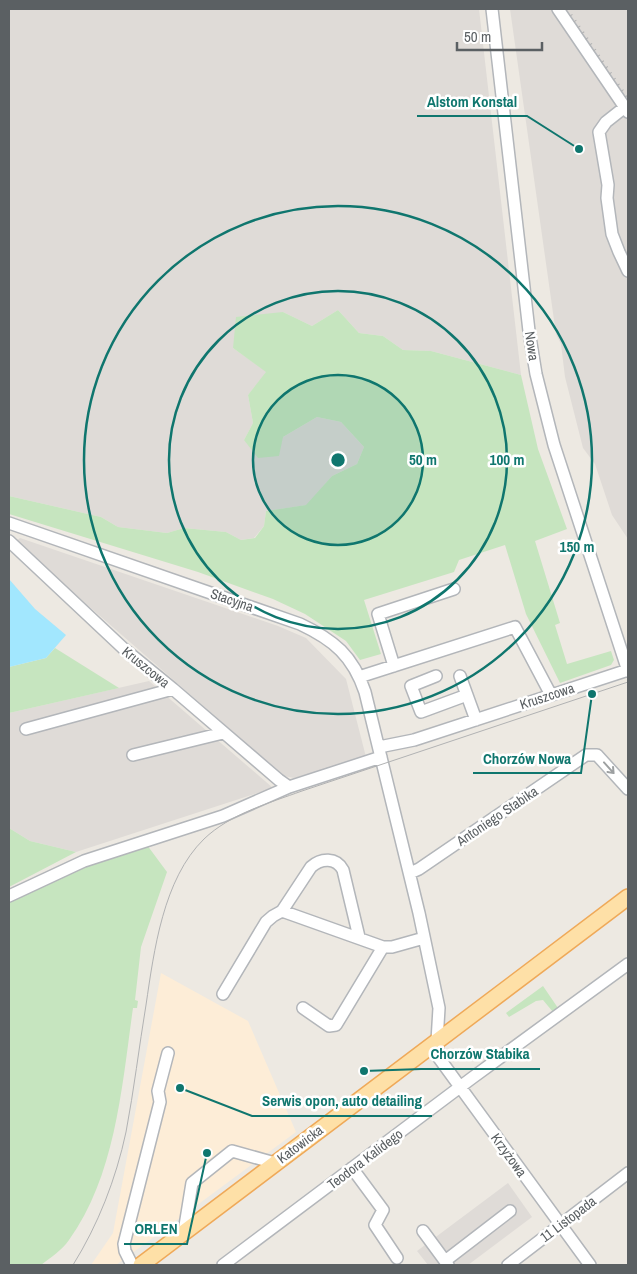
<svg xmlns="http://www.w3.org/2000/svg" width="637" height="1274" font-family="'Archivo Narrow',sans-serif">
<style>
.commercial{fill:#fdedd7}
.industrial{fill:#dfdbd7}
.green{fill:#c6e5bf}
.water{fill:#a2e7fe}
.lines{fill:none;stroke-linecap:round;stroke-linejoin:round}
.minor-casing{stroke:#b3b6ba;stroke-width:14}
.major-casing{stroke:#efa959;stroke-width:18}
.minor{stroke:#fff;stroke-width:11}
.major{stroke:#fee0a7;stroke-width:15}
.tram{stroke:#b1b2b3;stroke-width:1}
.rail{stroke:#b1b2b3;stroke-width:3;stroke-dasharray:1 6;stroke-linecap:butt}
.oneway{stroke:#9da0a1}
.ring{fill:none;stroke:#0f766e;stroke-width:2.5}
.labels{text-anchor:middle;stroke-width:5;stroke-linejoin:round;paint-order:stroke}
.street-label{font-size:14px;fill:#5b6063;stroke:#fff}
.centre{fill:#0f766e;stroke:#fff;stroke-width:2.5}
.ring-label{font-size:15px;text-anchor:middle;font-weight:bold;fill:#0f766e;stroke:#fff;stroke-width:5;stroke-linejoin:round;paint-order:stroke}
.leader{fill:none;stroke:#0f766e;stroke-width:2}
.callout-dot{fill:#0f766e;stroke:#fff;stroke-width:2}
.callout-label{font-size:15px;text-anchor:middle;font-weight:bold;fill:#0f766e;stroke:#fff;stroke-width:5;stroke-linejoin:round;paint-order:stroke}
</style>
<rect width="100%" height="100%" fill="#ede9e2"/>
<path class="commercial" d="M 161,973 L 248,1021 L 296,1132 L 116,1265 L 91,1265 L 113,1233 Z"/>
<path class="industrial" d="M 9,9 L 479,9 L 521,375 L 431,351 L 403,350 L 383,336 L 359,333 L 338,310 L 312,326 L 283,312 L 233,348 L 267,372 L 248,395 L 253,423 L 244,440 L 283,437 L 317,417 L 341,422 L 364,447 L 357,464 L 332,476 L 307,505 L 266,511 L 264,526 L 254,538 L 241,540 L 226,532 L 184,528 L 167,533 L 118,527 L 101,517 L 9,496 Z
M 510,9 L 628,9 L 628,539 L 612,515 L 595,464 L 583,448 L 565,377 L 561,344 L 556,334 Z
M 20,538 L 278,626 L 306,638 L 346,679 L 366,757 L 294,778 L 284,776 L 15,542 Z
M 149,681 L 273,788 L 76,852 L 30,841 L 9,828 L 9,713 Z
M 508,1183 L 532,1217 L 468,1265 L 428,1265 L 417,1251 Z"/>
<path class="green" d="M 338,310 L 359,333 L 383,336 L 403,350 L 431,351 L 521,375 L 538,449 L 567,529 L 535,541 L 560,623 L 555,625 L 567,664 L 611,651 L 614,660 L 611,665 L 560,683 L 526,614 L 505,545 L 459,560 L 454,572 L 364,600 L 381,654 L 360,660 L 346,641 L 305,614 L 273,599 L 198,572 L 9,514 L 9,496 L 101,517 L 118,527 L 167,533 L 184,528 L 226,532 L 241,540 L 255,538 L 264,526 L 266,511 L 306,505 L 332,476 L 357,464 L 364,447 L 341,422 L 317,417 L 283,437 L 279,456 L 258,458 L 244,440 L 253,423 L 248,395 L 266,372 L 233,348 L 236,317 L 283,312 L 312,326 Z
M 55,648 L 119,688 L 9,713 L 9,667 L 46,658 Z
M 9,828 L 30,841 L 76,852 L 9,887 Z
M 147,845 L 167,872 L 141,947 L 135,1000 L 138,1001 L 137,1008 L 133,1008 C 122,1085 116,1175 69,1240 C 62,1250 50,1258 41,1265 L 9,1265 L 9,899 L 34,886 Z
M 543,986 L 558,1008 L 553,1012 L 543,1000 L 536,1001 L 509,1017 L 506,1013 Z"/>
<path class="water" d="M 9,579 L 35,609 L 66,635 L 46,658 L 9,667 Z"/>
<g class="lines">
<g class="minor-casing">
<path id="minor" d="M 492,9 L 529,331 L 536,374 L 554,445 L 628,671
M 558,9 L 628,112
M 625,107 L 606,122 L 599,132 L 608,185 L 607,198 L 612,234 L 619,252 L 628,271
M 9,523 L 300,624 C 334,640 353,656 365,692 L 419,913 L 439,1008 L 437,1041 L 439,1058 L 590,1265
M 9,541 L 124,649 L 173,689 L 279,780 L 289,787 L 381,757
M 394,666 L 378,614 L 454,589
M 436,676 L 411,686 L 421,712 L 467,695
M 460,676 L 476,720
M 359,677 L 515,627 L 551,695
M 26,729 L 173,689
M 379,747 L 414,740 L 628,670
M 133,755 L 223,733
M 410,873 L 419,869 L 586,755 L 597,755 L 628,789
M 9,896 L 84,861 L 223,816 L 289,787
M 282,911 L 311,867 C 321,858 336,857 343,870 L 359,937
M 223,994 L 266,922 L 273,916 L 282,911 L 383,947 L 392,947 L 424,938
M 303,1008 L 329,1026 L 336,1025 L 383,947
M 352,1168 L 383,1210 L 375,1225 L 397,1258
M 423,1231 L 448,1265
M 184,1232 L 192,1183 L 232,1151 L 275,1163
M 445,1261 L 510,1211
M 132,1265 L 125,1251 L 124,1244 L 160,1102 L 158,1091 L 168,1053
M 223,1265 L 472,1078 L 628,964
M 508,1265 L 628,1173"/>
</g>
<g class="major-casing">
<path id="major" d="M 141,1265 L 628,897"/>
</g>
<use href="#minor" class="minor"/>
<use href="#major" class="major"/>
<path class="tram" d="M 73,1265 C 98,1225 116,1179 126,1132 C 134,1090 139,1047 146,1005 C 154,951 163,879 204,839 C 230,814 269,803 302,791 L 628,682"/>
<path class="rail" d="M 567,9 L 628,99"/>
</g>
<defs><path id="oneway-shaft" d="M-6 0H5M1.5-3L5.5 0L1.5 3" fill="none" stroke-width="1.6" stroke-linecap="round" stroke-linejoin="round" transform="scale(1.25)"/></defs>
<use class="oneway" href="#oneway-shaft" transform="translate(609 768) rotate(48)"/>
<circle cx="338" cy="460" r="85" fill="#0f766e" fill-opacity=".12"/>
<g class="ring">
<circle cx="338" cy="460" r="85"/>
<circle cx="338" cy="460" r="169"/>
<circle cx="338" cy="460" r="254"/>
</g>
<g class="labels">
<g class="street-label">
<text transform="translate(532 346) rotate(81)" y="5">Nowa</text>
<text transform="translate(232 600) rotate(19)" y="5">Stacyjna</text>
<text transform="translate(146 667) rotate(39)" y="5">Kruszcowa</text>
<text transform="translate(547 696) rotate(-18)" y="5">Kruszcowa</text>
<text transform="translate(497 816) rotate(-34)" y="5">Antoniego Stabika</text>
<text transform="translate(300 1144) rotate(-37)" y="5">Katowicka</text>
<text transform="translate(509 1155) rotate(54)" y="5">Krzyżowa</text>
<text transform="translate(365 1159) rotate(-37)" y="5">Teodora Kalidego</text>
<text transform="translate(568 1219) rotate(-37)" y="5">11 Listopada</text>
</g>
</g>
<circle cx="338" cy="460" r="8" class="centre"/>
<g class="ring-label">
<text x="423" y="465">50 m</text>
<text x="507" y="465">100 m</text>
<text x="577" y="552">150 m</text>
</g>
<path class="leader" d="M579 149L527 116H417M592 694L581 773H473M364 1071L421 1069H540M180 1088L252 1116H432M207 1153L187 1244H124"/>
<g class="callout-dot">
<circle cx="579" cy="149" r="5"/>
<circle cx="592" cy="694" r="5"/>
<circle cx="364" cy="1071" r="5"/>
<circle cx="180" cy="1088" r="5"/>
<circle cx="207" cy="1153" r="5"/>
</g>
<g class="callout-label">
<text x="472" y="107">Alstom Konstal</text>
<text x="527" y="764">Chorzów Nowa</text>
<text x="480" y="1059">Chorzów Stabika</text>
<text x="342" y="1106">Serwis opon, auto detailing</text>
<text x="156" y="1234">ORLEN</text>
</g>
<rect width="637" height="1274" fill="none" stroke="#5b6063" stroke-width="20"/>
<path d="M457 42v8h85v-8" fill="none" stroke="#5b6063" stroke-width="2.5"/>
<text x="464" y="42" font-size="15" fill="#5b6063" stroke="#ffffff" stroke-width="4" paint-order="stroke">50 m</text>
</svg>
